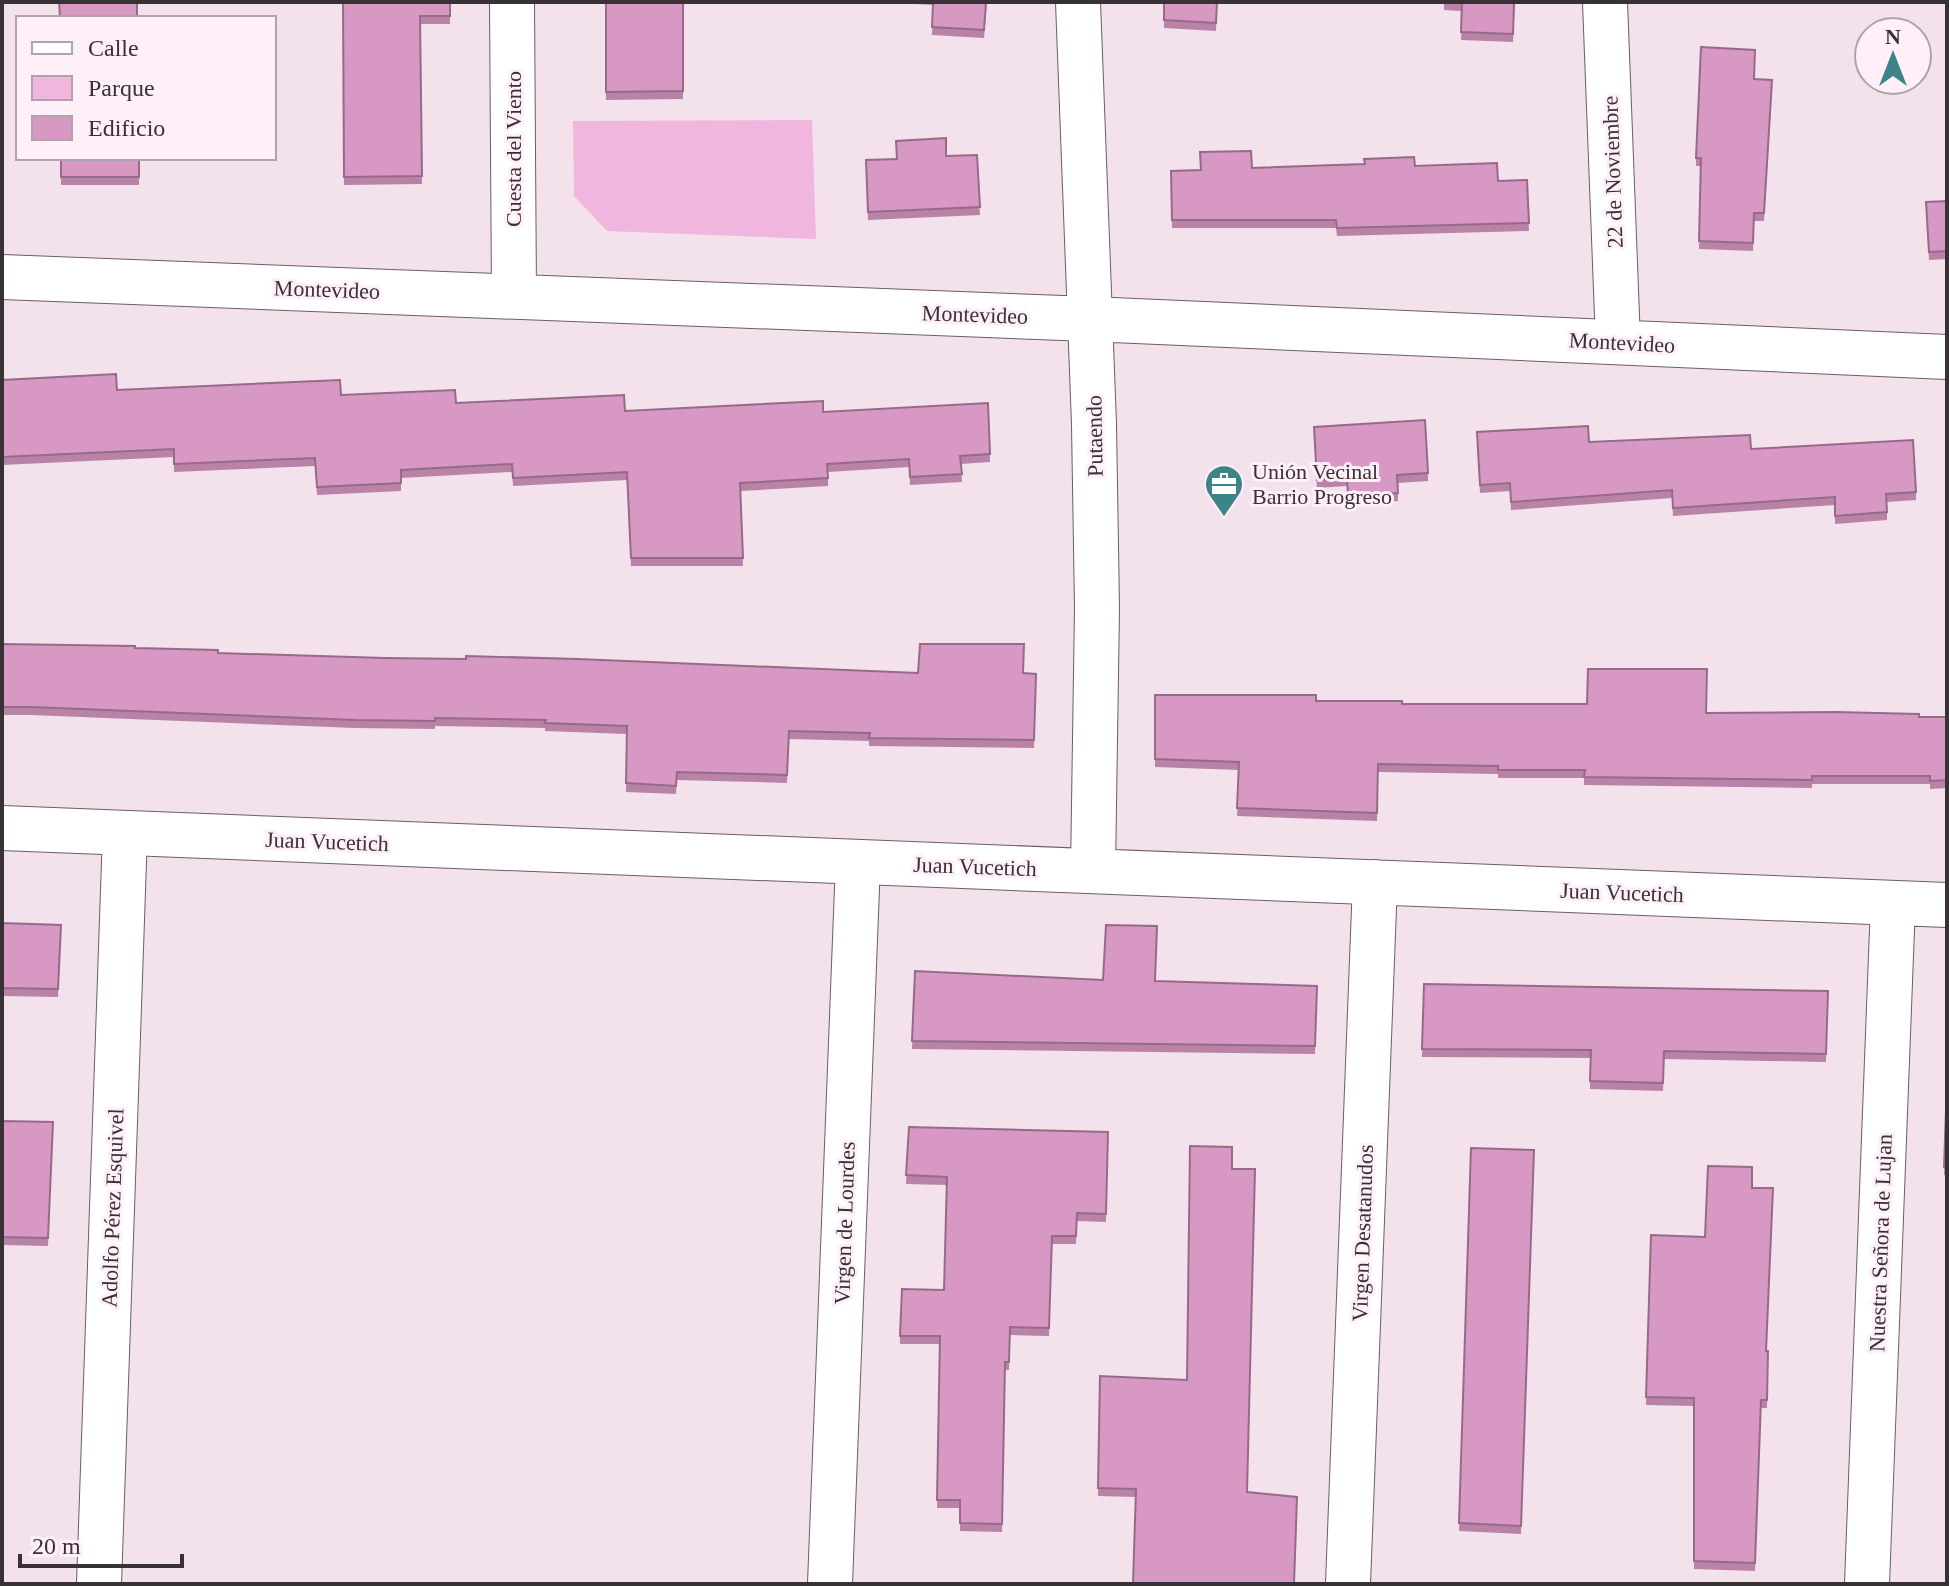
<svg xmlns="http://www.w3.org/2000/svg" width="1949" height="1586" font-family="Georgia,serif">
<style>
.green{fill:#f1b6de}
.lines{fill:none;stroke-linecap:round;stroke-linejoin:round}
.minor-casing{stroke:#6d5d67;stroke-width:46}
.minor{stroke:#fff;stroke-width:44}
.wall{fill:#b983a8}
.building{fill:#d798c3;stroke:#966a88;stroke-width:2}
.labels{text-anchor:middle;stroke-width:6;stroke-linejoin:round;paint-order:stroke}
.street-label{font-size:22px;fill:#383135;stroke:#feeff9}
.poi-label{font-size:22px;fill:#383135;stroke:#feeff9;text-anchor:start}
</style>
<rect width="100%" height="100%" fill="#f3e1ec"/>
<path class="green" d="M 812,120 L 816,239 L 607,231 L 574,196 L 573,121 Z"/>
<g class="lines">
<g class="minor-casing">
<path id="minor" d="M 512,2 L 514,296
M 1078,2 L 1094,424 L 1097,608 L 1093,871
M 1605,2 L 1618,342
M 2,277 L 1090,319 L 1947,357
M 2,828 L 1947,905
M 99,1584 L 125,833
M 830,1584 L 858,862
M 1348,1584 L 1375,882
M 1867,1584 L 1893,903"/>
</g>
<use href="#minor" class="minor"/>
</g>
<path class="wall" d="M 343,2 L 450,2 L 450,24 L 420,24 L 422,184 L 344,185 Z
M 605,2 L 683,2 L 683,99 L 606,100 Z
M 915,2 L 987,2 L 984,38 L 932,35 L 933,5 L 915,4 Z
M 1164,2 L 1217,2 L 1216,31 L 1164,28 Z
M 1444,2 L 1515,2 L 1513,42 L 1461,40 L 1462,11 L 1444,10 Z
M 1754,79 L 1772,88 L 1764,221 L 1754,221 L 1753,251 L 1699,249 L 1701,166 L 1696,166 L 1696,158 Z
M 977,155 L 980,215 L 868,220 L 866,160 Z
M 61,158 L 139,158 L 139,185 L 61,185 Z
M 1415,166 L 1498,181 L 1527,180 L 1529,231 L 1337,236 L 1336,228 L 1172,228 L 1171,171 L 1252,168 Z
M 1947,201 L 1947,259 L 1929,260 L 1926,202 Z
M 2,380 L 117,390 L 341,395 L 456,403 L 625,411 L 823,412 L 988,403 L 990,462 L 961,464 L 962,482 L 910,485 L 909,467 L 828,472 L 828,486 L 740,491 L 743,566 L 631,566 L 627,480 L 513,486 L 512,472 L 401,478 L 401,491 L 317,495 L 315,466 L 174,472 L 174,457 L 2,465 Z
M 1314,435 L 1428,473 L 1428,481 L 1398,483 L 1398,501 L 1348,504 L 1347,486 L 1317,488 Z
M 1477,440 L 1589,442 L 1751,449 L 1916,492 L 1916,500 L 1887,502 L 1887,520 L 1835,524 L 1835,505 L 1673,516 L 1672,498 L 1511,510 L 1510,491 L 1480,493 Z
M 2,644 L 135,648 L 218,653 L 918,673 L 1036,674 L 1034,748 L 869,746 L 869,741 L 789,739 L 787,783 L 677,780 L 676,794 L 626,792 L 627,734 L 545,731 L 545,728 L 435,726 L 435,729 L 355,728 L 31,715 L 2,715 Z
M 1155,695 L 1706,713 L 1947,717 L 1947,788 L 1930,789 L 1930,784 L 1812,784 L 1812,788 L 1584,785 L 1584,778 L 1498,778 L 1498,774 L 1378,772 L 1377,821 L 1237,816 L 1239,770 L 1155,767 Z
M 2,923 L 61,925 L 58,997 L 2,996 Z
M 915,971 L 1103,980 L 1317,986 L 1315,1054 L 912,1049 Z
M 1424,984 L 1828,991 L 1826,1062 L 1664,1059 L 1663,1091 L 1590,1089 L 1590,1058 L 1422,1057 Z
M 1947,1081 L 1947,1176 L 1944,1175 Z
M 2,1121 L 53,1122 L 48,1246 L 2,1245 Z
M 909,1127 L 1108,1132 L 1106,1222 L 1077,1221 L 1076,1244 L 1052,1244 L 1049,1336 L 1010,1335 L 1009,1370 L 1005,1370 L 1002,1532 L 960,1531 L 960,1508 L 937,1508 L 940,1344 L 900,1344 L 900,1336 L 944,1290 L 947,1185 L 906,1184 Z
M 1471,1148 L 1534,1150 L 1521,1534 L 1459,1531 Z
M 1232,1169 L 1247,1492 L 1136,1497 L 1098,1496 L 1100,1376 L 1187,1380 Z
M 1752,1188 L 1766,1351 L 1768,1351 L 1767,1408 L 1761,1408 L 1755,1571 L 1694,1569 L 1694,1406 L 1646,1405 L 1651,1235 L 1705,1237 Z"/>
<path class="building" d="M 59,2 L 137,2 L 137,18 L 60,18 Z
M 343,2 L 450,2 L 450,16 L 420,16 L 422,176 L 344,177 Z
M 606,2 L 683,2 L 683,91 L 606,92 Z
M 933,2 L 986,2 L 984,30 L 932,27 Z
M 1164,2 L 1217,2 L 1216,23 L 1164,20 Z
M 1444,2 L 1514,2 L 1513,34 L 1461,32 L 1462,3 Z
M 1701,47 L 1755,50 L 1754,79 L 1772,80 L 1764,213 L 1754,213 L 1753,243 L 1699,241 L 1701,158 L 1696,158 Z
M 946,138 L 946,156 L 977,155 L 980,207 L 868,212 L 866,160 L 897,159 L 896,141 Z
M 1251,151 L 1252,168 L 1365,164 L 1364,159 L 1414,157 L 1415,166 L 1497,163 L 1498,181 L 1527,180 L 1529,223 L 1337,228 L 1336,220 L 1172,220 L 1171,171 L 1201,170 L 1200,152 Z
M 61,158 L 139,158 L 139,177 L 61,177 Z
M 1947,201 L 1947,251 L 1929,252 L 1926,202 Z
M 116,374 L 117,390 L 340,380 L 341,395 L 455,390 L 456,403 L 624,395 L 625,411 L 823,401 L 823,412 L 988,403 L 990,454 L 960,456 L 962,474 L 910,477 L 909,459 L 827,464 L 828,478 L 740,483 L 743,558 L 631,558 L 627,472 L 513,478 L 512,464 L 401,470 L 401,483 L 317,487 L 315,458 L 174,464 L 174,449 L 2,457 L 2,380 Z
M 1425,420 L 1428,473 L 1397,475 L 1398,493 L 1348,496 L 1347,478 L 1317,480 L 1314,427 Z
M 1588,426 L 1589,442 L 1750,435 L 1751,449 L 1913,440 L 1916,492 L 1886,494 L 1887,512 L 1835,516 L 1835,497 L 1673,508 L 1672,490 L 1511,502 L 1510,483 L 1480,485 L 1477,432 Z
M 2,644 L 135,646 L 135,648 L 218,650 L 218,653 L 385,658 L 466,659 L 466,656 L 578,659 L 918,673 L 920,644 L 1024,644 L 1023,673 L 1036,674 L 1034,740 L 869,738 L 870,733 L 789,731 L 787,775 L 677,772 L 676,786 L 626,783 L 627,726 L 545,723 L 546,720 L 435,718 L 435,721 L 355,720 L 31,707 L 2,707 Z
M 1588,669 L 1707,669 L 1706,713 L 1835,712 L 1919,714 L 1919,717 L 1947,717 L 1947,780 L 1930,781 L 1930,776 L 1812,776 L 1812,780 L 1584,777 L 1585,770 L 1498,770 L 1498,766 L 1378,764 L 1377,813 L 1237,808 L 1239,762 L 1155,759 L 1155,695 L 1316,695 L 1316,701 L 1402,701 L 1402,704 L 1587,704 Z
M 2,923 L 61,925 L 58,989 L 2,988 Z
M 1106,925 L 1157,926 L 1155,981 L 1317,986 L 1315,1046 L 912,1041 L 915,971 L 1103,980 Z
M 1424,984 L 1828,991 L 1826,1054 L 1664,1051 L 1663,1083 L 1590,1081 L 1591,1050 L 1422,1049 Z
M 1947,1081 L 1947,1168 L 1944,1167 Z
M 2,1121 L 53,1122 L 48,1238 L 2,1237 Z
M 909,1127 L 1108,1132 L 1106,1214 L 1077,1213 L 1076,1236 L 1052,1236 L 1049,1328 L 1010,1327 L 1009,1362 L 1005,1362 L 1002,1524 L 960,1523 L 960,1500 L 937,1500 L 940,1336 L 900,1336 L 902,1289 L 944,1290 L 947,1177 L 906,1175 Z
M 1190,1146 L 1232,1147 L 1232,1169 L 1255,1169 L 1247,1492 L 1297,1497 L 1294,1584 L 1133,1584 L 1136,1489 L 1098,1488 L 1100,1376 L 1187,1380 Z
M 1471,1148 L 1534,1150 L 1521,1526 L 1459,1523 Z
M 1708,1166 L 1752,1167 L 1752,1188 L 1773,1188 L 1766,1351 L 1768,1351 L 1767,1400 L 1761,1400 L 1755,1563 L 1694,1561 L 1694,1398 L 1646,1397 L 1651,1235 L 1705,1237 Z"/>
<defs>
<g id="office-pin" transform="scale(2)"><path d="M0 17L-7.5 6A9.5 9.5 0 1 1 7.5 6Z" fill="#3c8488" stroke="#feeff9"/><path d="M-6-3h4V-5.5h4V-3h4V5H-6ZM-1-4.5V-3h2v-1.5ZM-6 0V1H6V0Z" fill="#fff"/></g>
</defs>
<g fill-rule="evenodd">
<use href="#office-pin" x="1224" y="484"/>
</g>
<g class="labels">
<g class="street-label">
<text transform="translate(513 149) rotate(-90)" y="8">Cuesta del Viento</text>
<text transform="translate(1612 172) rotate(-92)" y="8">22 de Noviembre</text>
<text transform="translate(327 289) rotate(2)" y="8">Montevideo</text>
<text transform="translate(975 314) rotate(2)" y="8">Montevideo</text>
<text transform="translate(1622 342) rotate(3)" y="8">Montevideo</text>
<text transform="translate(1094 436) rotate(-91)" y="8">Putaendo</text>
<text transform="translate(327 841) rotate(2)" y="8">Juan Vucetich</text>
<text transform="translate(975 866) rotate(2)" y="8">Juan Vucetich</text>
<text transform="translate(1622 892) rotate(2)" y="8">Juan Vucetich</text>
<text transform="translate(112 1208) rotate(-88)" y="8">Adolfo Pérez Esquivel</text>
<text transform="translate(844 1223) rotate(-88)" y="8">Virgen de Lourdes</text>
<text transform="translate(1362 1233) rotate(-88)" y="8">Virgen Desatanudos</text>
<text transform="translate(1880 1243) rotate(-88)" y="8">Nuestra Señora de Lujan</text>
</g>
<g class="poi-label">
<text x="1252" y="479">Unión Vecinal<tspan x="1252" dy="25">Barrio Progreso</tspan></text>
</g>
</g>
<rect width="1949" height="1586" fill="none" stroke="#383135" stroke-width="8"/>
<rect x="16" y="16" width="260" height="144" fill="#feeff9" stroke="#afa3ab" stroke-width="2"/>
<rect x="32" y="42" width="40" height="12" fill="#ffffff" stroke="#afa3ab" stroke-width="2"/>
<text x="88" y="56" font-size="24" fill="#383135">Calle</text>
<rect x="32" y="76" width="40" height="24" fill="#f1b6de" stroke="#afa3ab" stroke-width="2"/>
<text x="88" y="96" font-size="24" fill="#383135">Parque</text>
<rect x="32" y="116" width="40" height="24" fill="#d798c3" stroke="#afa3ab" stroke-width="2"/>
<text x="88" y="136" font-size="24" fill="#383135">Edificio</text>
<g transform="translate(1893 56)"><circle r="38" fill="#feeff9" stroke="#afa3ab" stroke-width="2"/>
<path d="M0-6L14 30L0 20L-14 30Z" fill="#3c8488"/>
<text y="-12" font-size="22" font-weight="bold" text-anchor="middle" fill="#383135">N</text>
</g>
<path d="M20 1554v12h162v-12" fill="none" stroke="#383135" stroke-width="4"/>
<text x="32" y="1554" font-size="24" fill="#383135" stroke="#feeff9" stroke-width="6" paint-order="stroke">20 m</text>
</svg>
